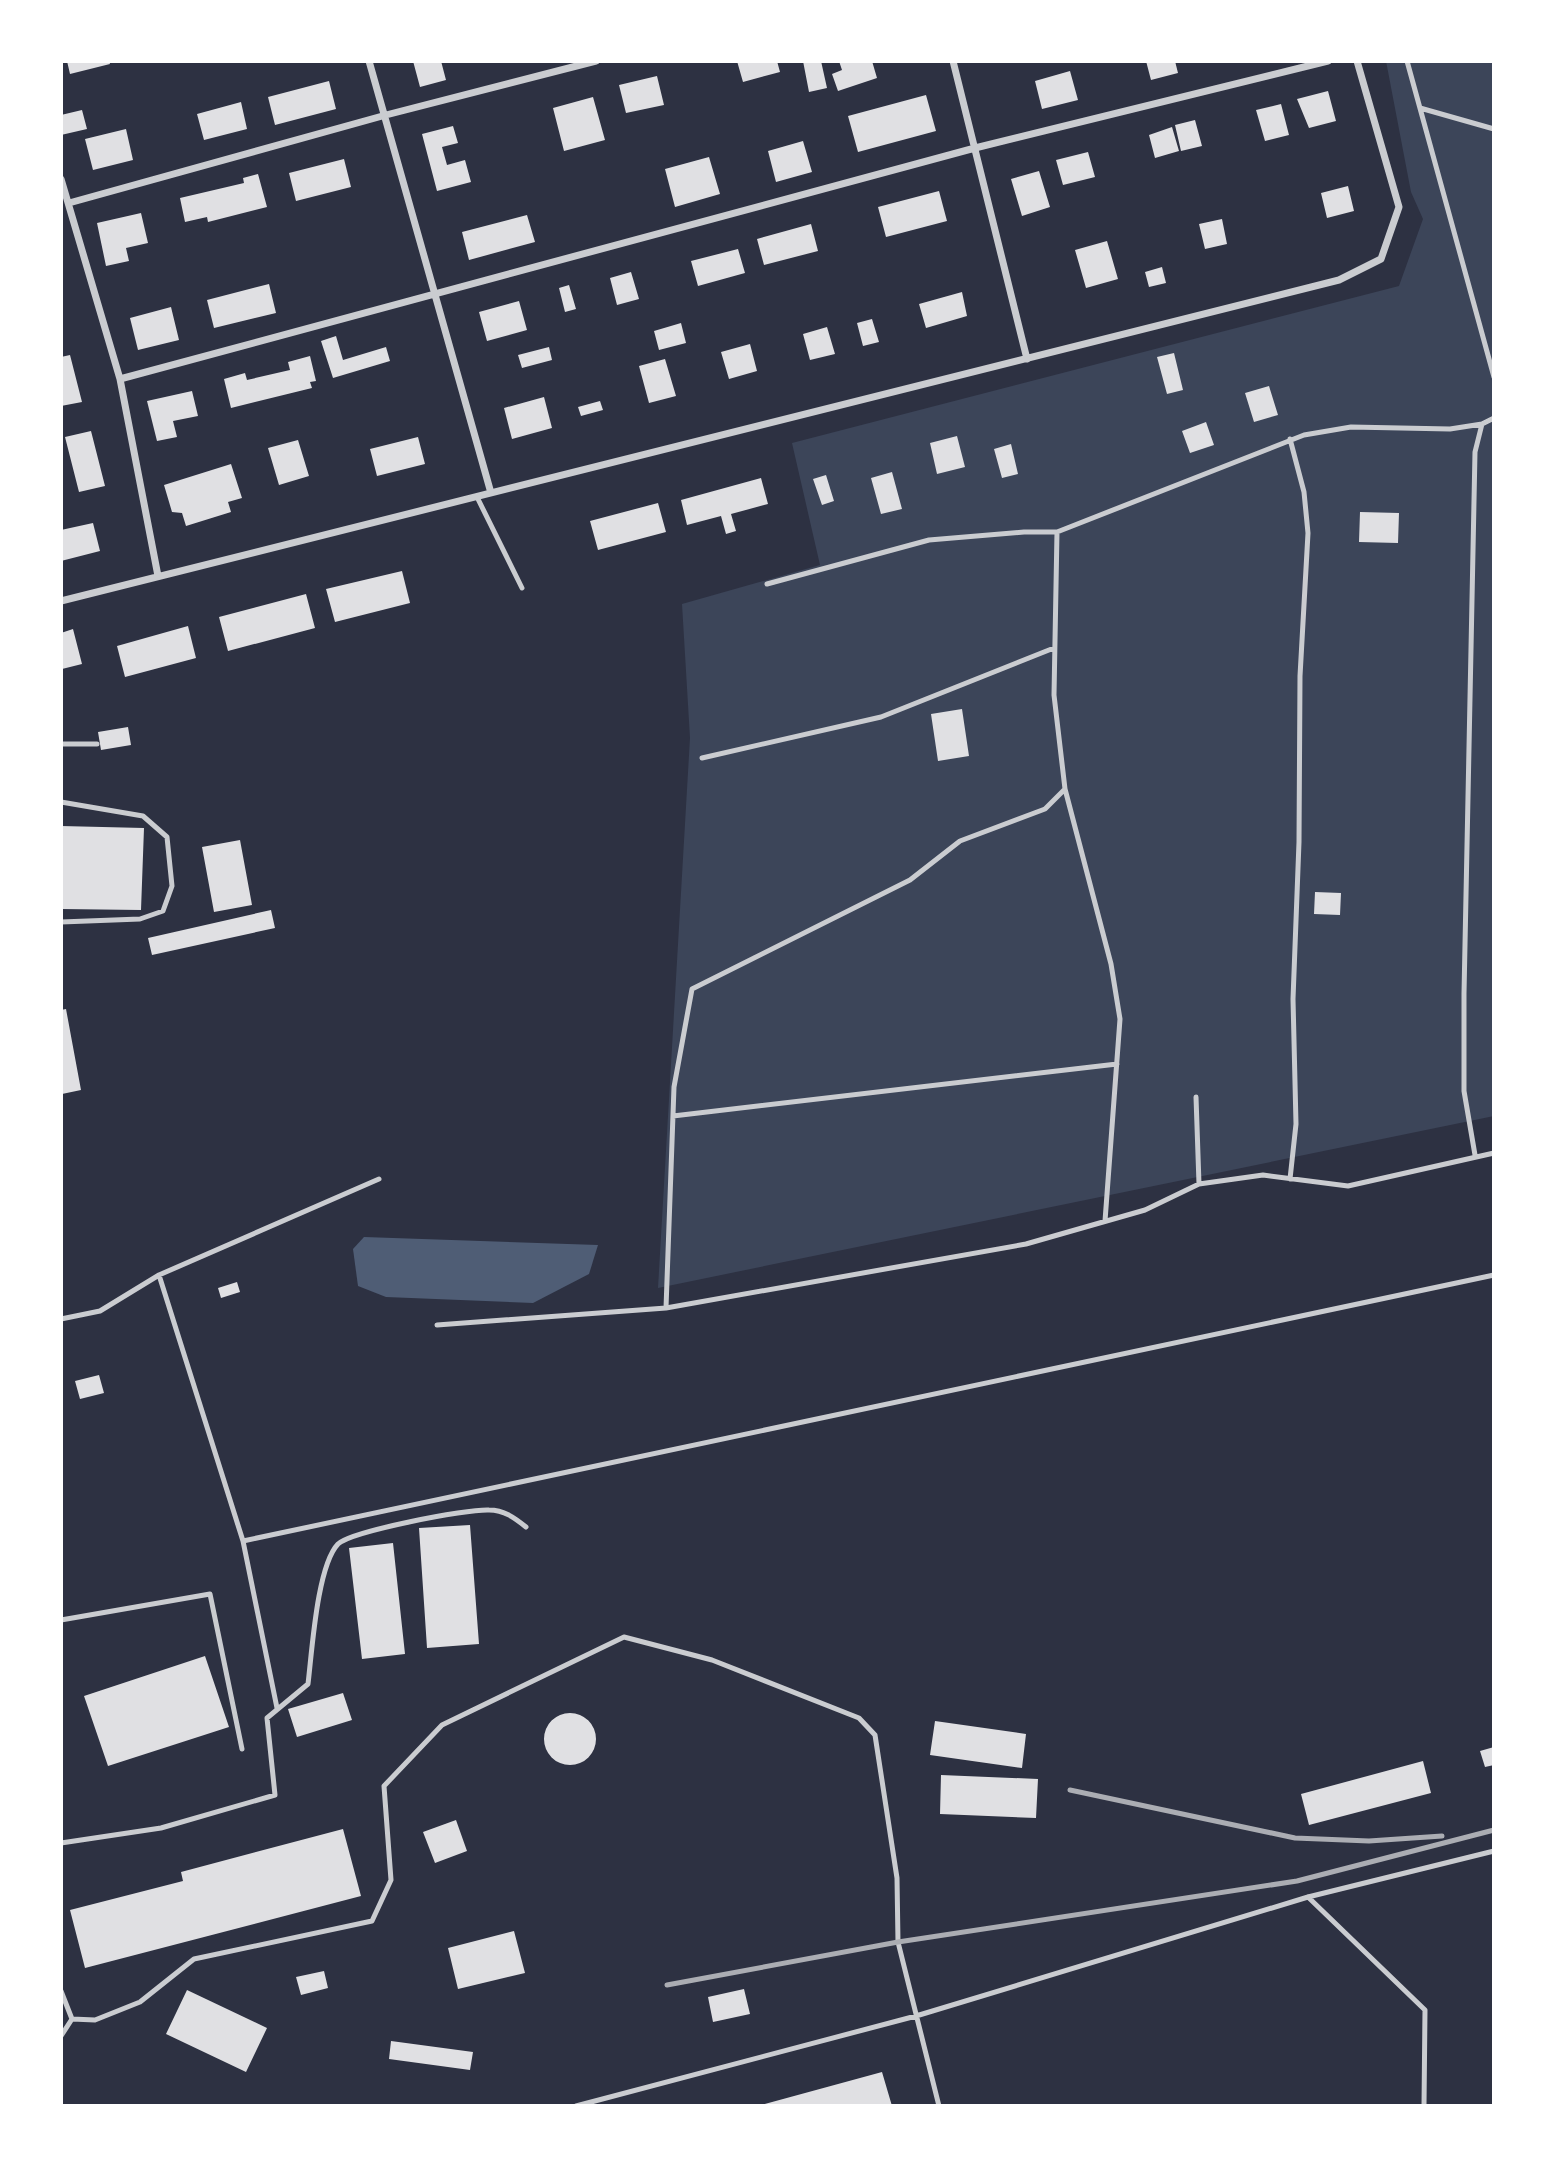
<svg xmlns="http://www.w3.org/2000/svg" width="1555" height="2167" font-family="'Exo 2',sans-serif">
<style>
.green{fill:#3c4559}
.water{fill:#4f5d75}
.building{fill:#e0e0e3}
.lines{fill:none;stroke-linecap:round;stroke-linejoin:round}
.service{stroke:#caccd0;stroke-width:5}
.minor{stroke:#caccd0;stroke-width:7}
.rail{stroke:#abadb3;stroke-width:5}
</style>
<rect width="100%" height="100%" fill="#2d3142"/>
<path class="green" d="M 1386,61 L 1494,61 L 1494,1116 L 658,1288 L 690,738 L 682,604 L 820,565 L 792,443 L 1399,286 L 1423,219 L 1411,192 Z"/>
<path class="water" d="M 364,1237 L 598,1245 L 589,1274 L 533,1303 L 386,1297 L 358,1286 L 353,1249 Z"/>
<path class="building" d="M 67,61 L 109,61 L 110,64 L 70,74 Z
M 413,61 L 441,61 L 446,80 L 420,87 Z
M 737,61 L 777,61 L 780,72 L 743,82 Z
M 803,61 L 821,61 L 827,88 L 809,92 Z
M 839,61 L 872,61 L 877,78 L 838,91 L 832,74 L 842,70 Z
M 1146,61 L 1175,61 L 1178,73 L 1151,80 Z
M 1070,71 L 1078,100 L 1042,109 L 1035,81 Z
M 657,76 L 664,105 L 626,113 L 619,85 Z
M 329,81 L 336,109 L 275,125 L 268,97 Z
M 1328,91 L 1336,121 L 1309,128 L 1297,99 Z
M 926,95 L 936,131 L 858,152 L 848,116 Z
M 593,97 L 605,140 L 564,151 L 553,108 Z
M 241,102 L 247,129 L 204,140 L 197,114 Z
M 1281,104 L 1289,135 L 1265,141 L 1256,110 Z
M 82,110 L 87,129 L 61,135 L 61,115 Z
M 1195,120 L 1202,146 L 1181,151 L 1175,125 Z
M 453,126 L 458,143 L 442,147 L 447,165 L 465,160 L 471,182 L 437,191 L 422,134 Z
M 1172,127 L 1179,151 L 1155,158 L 1149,135 Z
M 126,129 L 133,160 L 93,170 L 85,139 Z
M 803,141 L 812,172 L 776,182 L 768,151 Z
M 1088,152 L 1095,177 L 1063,185 L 1056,160 Z
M 709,157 L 720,194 L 675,207 L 665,169 Z
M 344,159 L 351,187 L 296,201 L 289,173 Z
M 1039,171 L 1050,207 L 1022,216 L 1011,179 Z
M 258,174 L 267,207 L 208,222 L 207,217 L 185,222 L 180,198 L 244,183 L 243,178 Z
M 1348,186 L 1354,211 L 1327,218 L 1321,193 Z
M 939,191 L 947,221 L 886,237 L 878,207 Z
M 141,213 L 148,243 L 126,248 L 129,261 L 106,266 L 97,223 Z
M 527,215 L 535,242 L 469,260 L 462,232 Z
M 1222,219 L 1227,244 L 1205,249 L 1199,224 Z
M 811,224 L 818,251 L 764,265 L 757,239 Z
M 1107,241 L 1118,279 L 1086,288 L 1075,250 Z
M 738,249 L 745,273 L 698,286 L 691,261 Z
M 1162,267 L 1166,283 L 1149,287 L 1145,272 Z
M 631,272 L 639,299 L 617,305 L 610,278 Z
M 269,284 L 276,313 L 214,328 L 207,300 Z
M 569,285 L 576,309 L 565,312 L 559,288 Z
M 962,292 L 967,316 L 926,328 L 919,304 Z
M 519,301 L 527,330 L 487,341 L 479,312 Z
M 171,307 L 179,340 L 138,350 L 130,318 Z
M 872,319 L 879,342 L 863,346 L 857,323 Z
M 681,323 L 686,343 L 659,350 L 654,331 Z
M 827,327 L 835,354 L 810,360 L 803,334 Z
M 336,336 L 343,360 L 386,347 L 390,361 L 333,378 L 321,341 Z
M 750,344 L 757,371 L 729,379 L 721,352 Z
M 549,347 L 552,360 L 522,368 L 518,355 Z
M 1174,353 L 1183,390 L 1167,394 L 1157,357 Z
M 70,355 L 82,402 L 61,406 L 61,357 Z
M 310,356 L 316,381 L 310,382 L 312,388 L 231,408 L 224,379 L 245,373 L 247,380 L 290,370 L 288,362 Z
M 665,359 L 676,396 L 649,403 L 639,366 Z
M 1269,386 L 1278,415 L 1254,422 L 1245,393 Z
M 192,391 L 198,416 L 173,421 L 177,437 L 157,441 L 147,401 Z
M 544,397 L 552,428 L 512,439 L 504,408 Z
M 600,401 L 603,410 L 581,416 L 578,407 Z
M 1206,422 L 1214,445 L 1190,453 L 1182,431 Z
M 91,431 L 105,486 L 79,492 L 65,437 Z
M 957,436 L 965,467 L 937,474 L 930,443 Z
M 418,437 L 425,464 L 377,476 L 370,449 Z
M 298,440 L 309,476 L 279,485 L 268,448 Z
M 1011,444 L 1018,474 L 1002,478 L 994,449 Z
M 231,464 L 242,498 L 228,502 L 231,512 L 186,526 L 182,513 L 172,512 L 164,485 Z
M 892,472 L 902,509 L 881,514 L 871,478 Z
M 826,475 L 834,501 L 822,505 L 813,479 Z
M 761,478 L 768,504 L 731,514 L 736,531 L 726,534 L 721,516 L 687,525 L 681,500 Z
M 658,503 L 666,532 L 598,550 L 590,521 Z
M 1360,512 L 1399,513 L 1398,543 L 1359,542 Z
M 93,523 L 100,551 L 61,561 L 61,530 Z
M 402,571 L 410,603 L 335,622 L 326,589 Z
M 306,594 L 315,628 L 228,651 L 219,617 Z
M 188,626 L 196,658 L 125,677 L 117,646 Z
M 73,629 L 82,664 L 62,669 L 61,633 Z
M 962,709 L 969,756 L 938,761 L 931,714 Z
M 128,727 L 131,745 L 101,750 L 98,732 Z
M 61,826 L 144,828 L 141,910 L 61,909 Z
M 240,840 L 252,905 L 214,912 L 202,847 Z
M 1315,892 L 1341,893 L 1340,915 L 1314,914 Z
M 271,910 L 275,928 L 152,955 L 148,938 Z
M 66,1009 L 81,1090 L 62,1094 L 61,1010 Z
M 237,1282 L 240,1292 L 221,1298 L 218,1288 Z
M 99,1375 L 104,1393 L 80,1399 L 75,1381 Z
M 470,1525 L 479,1644 L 427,1648 L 419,1528 Z
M 393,1543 L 405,1654 L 362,1659 L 349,1548 Z
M 205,1656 L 229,1727 L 108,1766 L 84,1696 Z
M 343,1693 L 352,1720 L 297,1737 L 288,1709 Z
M544 1739a26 26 0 1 1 52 0a26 26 0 1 1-52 0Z
M 935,1721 L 1026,1734 L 1022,1768 L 930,1755 Z
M 1494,1747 L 1494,1765 L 1485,1767 L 1480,1751 Z
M 1423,1761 L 1431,1793 L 1309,1825 L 1301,1794 Z
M 941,1775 L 1038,1779 L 1036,1818 L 940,1814 Z
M 456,1820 L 467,1851 L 435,1863 L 423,1832 Z
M 343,1829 L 361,1896 L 85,1968 L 70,1910 L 183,1881 L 181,1872 Z
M 514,1931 L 525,1973 L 458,1989 L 448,1948 Z
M 324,1971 L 328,1988 L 301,1995 L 296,1977 Z
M 744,1989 L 750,2014 L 713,2022 L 708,1997 Z
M 187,1990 L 267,2028 L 246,2072 L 166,2034 Z
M 391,2041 L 473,2052 L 470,2070 L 389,2059 Z
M 882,2072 L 892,2106 L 762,2106 L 761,2105 Z"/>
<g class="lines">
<path class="service" d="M 1407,61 L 1494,377
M 1420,108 L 1494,129
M 1290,439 L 1304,492 L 1308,533 L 1300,676 L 1299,842 L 1293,999 L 1296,1124 L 1290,1179
M 477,497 L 522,588
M 1057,532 L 1054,695 L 1065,789 L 1111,964 L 1120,1019 L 1105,1221
M 767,584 L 929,540 L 1024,532 L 1057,532 L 1304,435 L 1351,427 L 1450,429 L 1482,424 L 1494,418
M 61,744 L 97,744
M 702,758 L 881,717 L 1054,648
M 61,802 L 143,816 L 167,837 L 172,886 L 163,911 L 140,919 L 61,922
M 1196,1097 L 1199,1184
M 673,1116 L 1117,1064
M 1475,1155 L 1464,1091 L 1464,994 L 1475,452 L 1482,424
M 159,1275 L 243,1541 L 277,1708
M 666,1308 L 674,1087 L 692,989 L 910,880 L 960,841 L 1045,809 L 1065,789
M 61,1319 L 100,1311 L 159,1275 L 379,1179
M 437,1325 L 666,1308 L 1026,1244 L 1145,1210 L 1199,1184 L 1263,1175 L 1348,1186 L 1494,1153
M 243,1541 L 1494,1275
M 61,1620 L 210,1594 L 242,1749
M 61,1843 L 161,1828 L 275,1795 L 267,1718 L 308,1684 C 312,1652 317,1566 338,1544 C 352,1531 466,1509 489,1510 C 504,1510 515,1518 526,1527
M 1308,1897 L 1425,2010 L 1424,2106
M 61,1991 L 72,2019 L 95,2020 L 140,2002 L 194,1959 L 372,1921 L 391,1880 L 384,1786 L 442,1725 L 624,1637 L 712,1660 L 859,1718 L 875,1735 L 897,1878 L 898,1942 L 939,2106
M 61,2036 L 72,2019
M 576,2106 L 916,2016 L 1308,1897 L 1494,1851"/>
<path class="minor" d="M 369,61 L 491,493
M 953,61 L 1027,359
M 61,179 L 120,379 L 158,576
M 69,203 L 386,115 L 596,61
M 120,379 L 975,148 L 1328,61
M 61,601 L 1339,280 L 1381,259 L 1399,207 L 1357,61"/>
<path class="rail" d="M 1070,1790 L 1295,1838 L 1369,1841 L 1442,1836
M 667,1985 L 898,1942 L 1297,1881 L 1494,1830"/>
</g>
<rect width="1555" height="2167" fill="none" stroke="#ffffff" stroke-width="126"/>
</svg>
